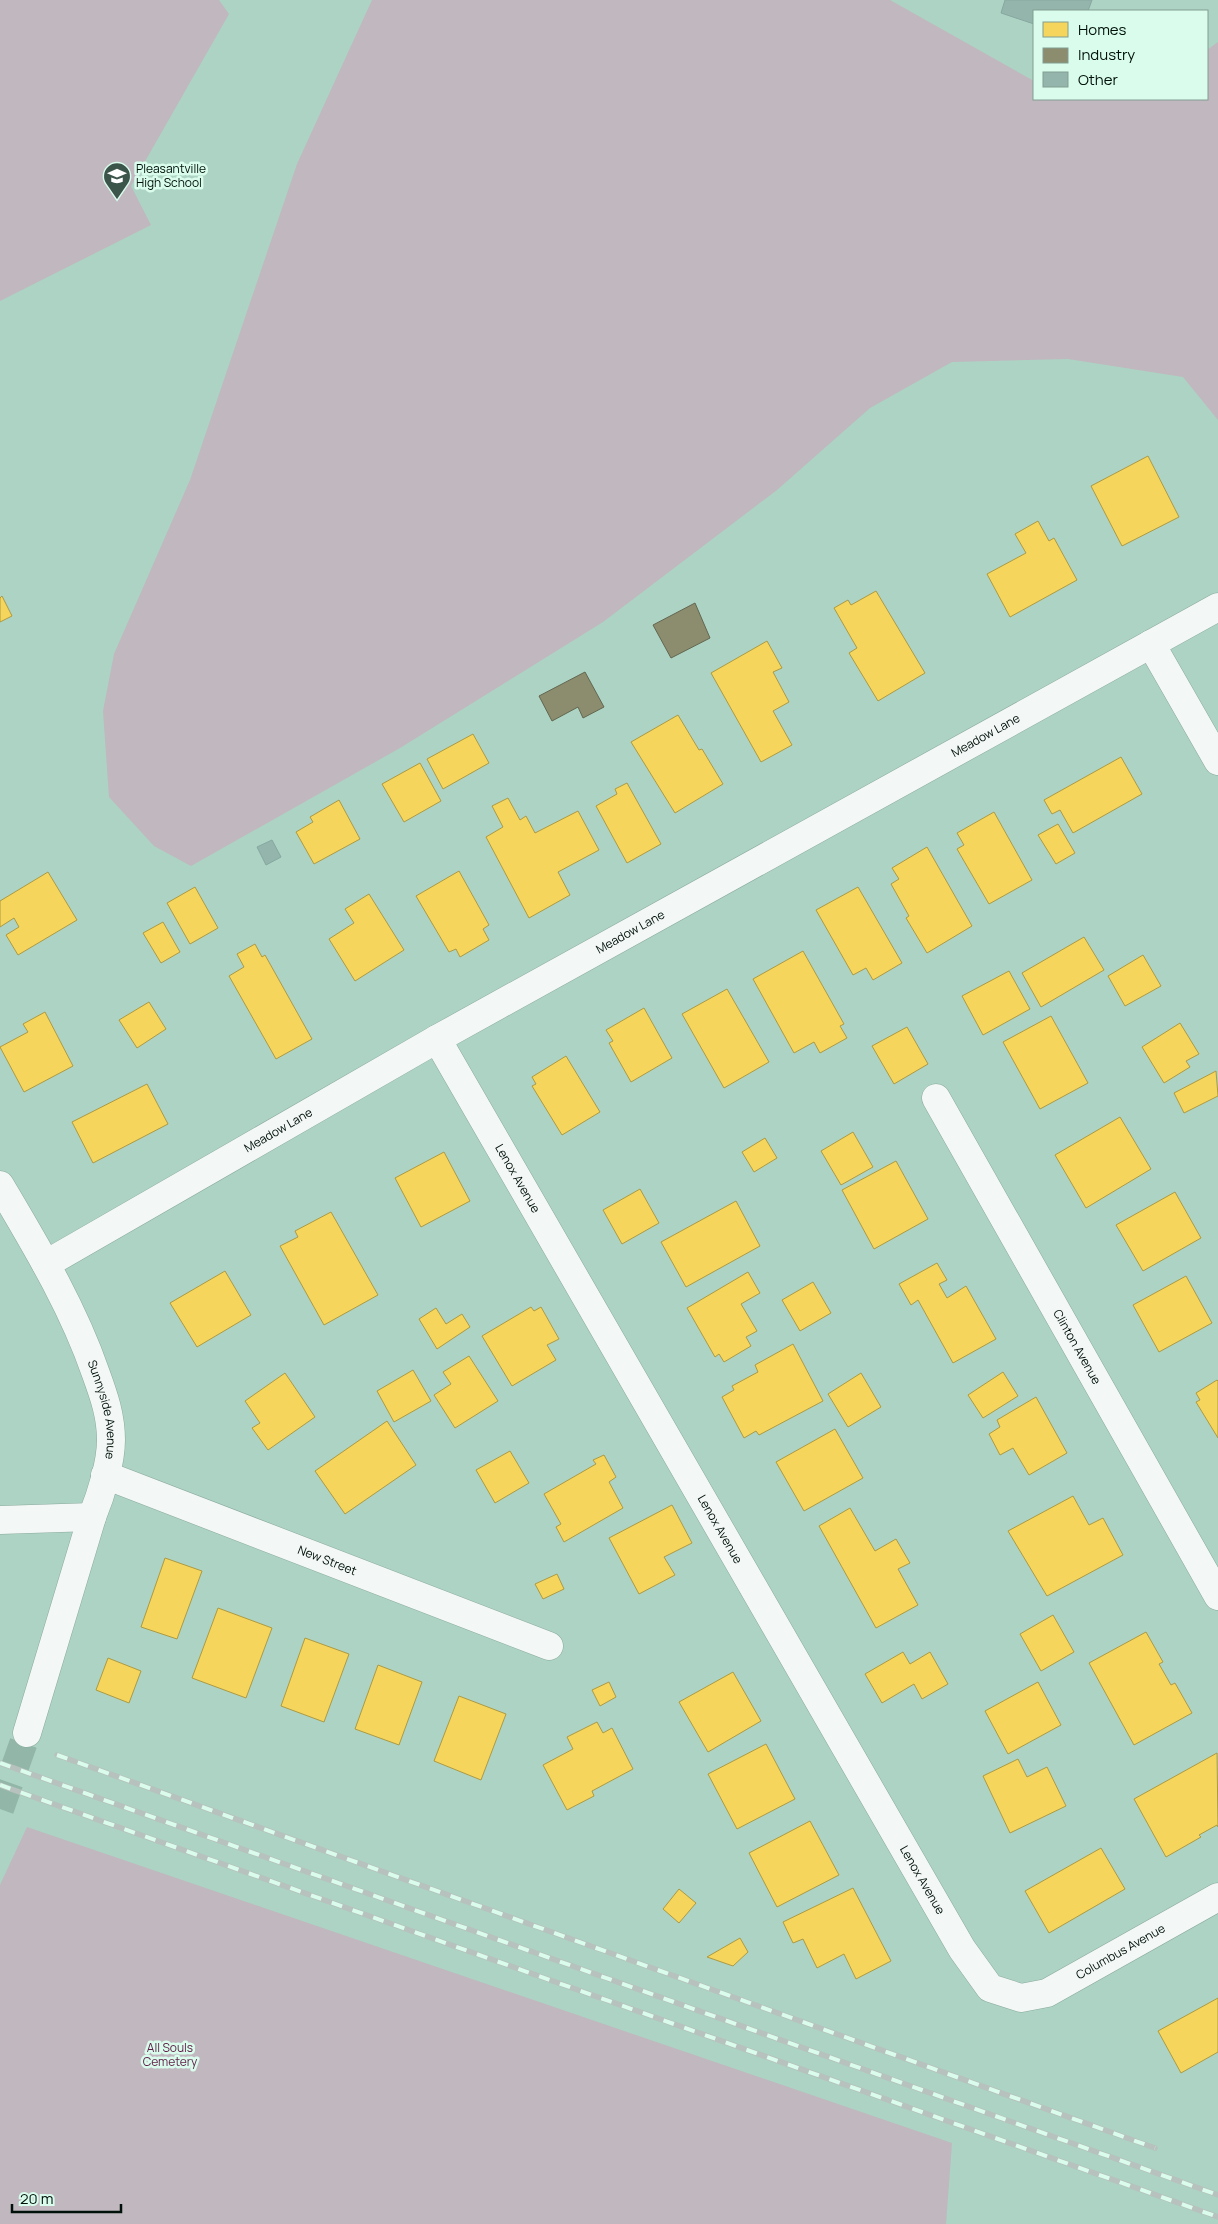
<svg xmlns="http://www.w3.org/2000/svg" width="1218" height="2224" font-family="Manrope,sans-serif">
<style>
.green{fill:#c1b7be}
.homes{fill:#f6d55c;stroke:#ac9a43}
.industry{fill:#8c8c6e;stroke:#626750}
.building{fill:#94b5ac;stroke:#87a8a0}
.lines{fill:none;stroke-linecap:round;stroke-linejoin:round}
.minor-tunnel{stroke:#92b6a7;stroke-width:28;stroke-dasharray:28 14;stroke-linecap:butt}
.minor-casing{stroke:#8baa9e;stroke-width:29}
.minor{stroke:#f3f8f6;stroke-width:28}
.rail-casing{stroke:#b7c1bd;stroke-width:5.5}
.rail{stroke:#d9fcec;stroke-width:4;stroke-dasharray:11;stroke-linecap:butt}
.labels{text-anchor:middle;stroke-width:5;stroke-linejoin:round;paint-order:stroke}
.poi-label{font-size:12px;fill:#00110a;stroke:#d9fcec;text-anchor:start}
.street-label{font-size:12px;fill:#00110a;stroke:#d9fcec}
.park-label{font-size:12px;fill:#611c46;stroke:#d9fcec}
</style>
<rect width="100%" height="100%" fill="#acd3c3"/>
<path class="green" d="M 0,0 L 219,0 L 229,14 L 131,186 L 151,225 L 0,301 Z
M 372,0 L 890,0 L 1034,81 L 1034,99 L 1207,99 L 1207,50 L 1218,42 L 1218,420 L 1183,377 L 1068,359 L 952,362 L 870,408 L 777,490 L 603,622 L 400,748 L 191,866 L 154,846 L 109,797 L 103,711 L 114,654 L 190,480 L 297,164 Z
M 27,1827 L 952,2143 L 946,2224 L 0,2224 L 0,1885 Z"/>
<path class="homes" d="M 1148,456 L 1179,517 L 1122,546 L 1091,486 Z
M 1038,521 L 1049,541 L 1054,538 L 1077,580 L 1010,617 L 987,574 L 1026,553 L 1015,534 Z
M 876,591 L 925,673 L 878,701 L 849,653 L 857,648 L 834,608 L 848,600 L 851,605 Z
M 2,596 L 12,616 L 0,622 L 0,598 Z
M 767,641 L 782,668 L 773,672 L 789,702 L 773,711 L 792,745 L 761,762 L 711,673 Z
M 678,715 L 699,750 L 702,749 L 723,784 L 675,813 L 631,742 Z
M 473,734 L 489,763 L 443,789 L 427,759 Z
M 1121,757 L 1142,794 L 1073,833 L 1060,810 L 1052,814 L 1044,800 Z
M 420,763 L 441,801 L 404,822 L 382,784 Z
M 627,783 L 661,844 L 627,863 L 596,806 L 617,794 L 615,789 Z
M 508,798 L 520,820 L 526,816 L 535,833 L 578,811 L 599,850 L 558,872 L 570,895 L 529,918 L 486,837 L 503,827 L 492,806 Z
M 339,800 L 360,839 L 314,864 L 296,832 L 313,822 L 310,817 Z
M 994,812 L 1032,880 L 989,904 L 957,849 L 964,845 L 957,833 Z
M 1058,824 L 1075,853 L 1056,864 L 1038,835 Z
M 927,847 L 972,926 L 927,953 L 906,918 L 909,916 L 891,884 L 899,879 L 892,868 Z
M 459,871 L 489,925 L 483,929 L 489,940 L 460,957 L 456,949 L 449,952 L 416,896 Z
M 48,872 L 77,920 L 18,955 L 6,935 L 19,927 L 14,918 L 0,927 L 0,901 Z
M 195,887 L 218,928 L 190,944 L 167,903 Z
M 858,887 L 902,963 L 873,980 L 866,968 L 853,975 L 816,910 Z
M 369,894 L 404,950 L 355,981 L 329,939 L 354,923 L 345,909 Z
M 163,922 L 180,952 L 161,963 L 143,933 Z
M 1084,937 L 1104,970 L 1041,1007 L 1022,973 Z
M 255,944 L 262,957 L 265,955 L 312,1039 L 276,1059 L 229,976 L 244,967 L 237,954 Z
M 803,951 L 844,1024 L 840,1026 L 847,1038 L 820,1053 L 814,1042 L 794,1053 L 753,979 Z
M 1143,955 L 1161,986 L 1125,1006 L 1108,976 Z
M 1009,971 L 1030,1009 L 983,1035 L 962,996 Z
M 727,989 L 769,1062 L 724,1088 L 682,1014 Z
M 149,1002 L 166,1029 L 137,1048 L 119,1020 Z
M 644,1008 L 672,1058 L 631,1082 L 609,1043 L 613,1041 L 606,1030 Z
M 45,1012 L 73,1066 L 24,1092 L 0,1047 L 28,1032 L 23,1024 Z
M 1051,1016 L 1088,1083 L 1040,1109 L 1003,1042 Z
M 1180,1023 L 1199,1054 L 1186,1061 L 1190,1067 L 1164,1083 L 1142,1047 Z
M 907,1027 L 928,1064 L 894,1084 L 872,1046 Z
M 566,1056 L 600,1112 L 562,1135 L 532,1086 L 536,1084 L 532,1077 Z
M 1216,1071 L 1218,1096 L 1184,1113 L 1174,1093 Z
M 147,1084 L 168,1124 L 93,1163 L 72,1122 Z
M 1120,1117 L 1151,1169 L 1086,1208 L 1055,1155 Z
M 853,1132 L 873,1167 L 841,1185 L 821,1151 Z
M 765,1138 L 777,1158 L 754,1172 L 742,1152 Z
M 444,1152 L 470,1201 L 421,1227 L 395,1178 Z
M 896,1161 L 928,1219 L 874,1249 L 842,1190 Z
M 640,1189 L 659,1223 L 622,1244 L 603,1210 Z
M 1175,1192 L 1201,1238 L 1143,1271 L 1116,1225 Z
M 736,1201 L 760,1246 L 686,1287 L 661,1242 Z
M 331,1212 L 378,1295 L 324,1325 L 280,1246 L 298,1237 L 295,1231 Z
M 937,1263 L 947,1280 L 939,1284 L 947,1298 L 966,1286 L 996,1339 L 953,1363 L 918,1300 L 911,1305 L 899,1284 Z
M 225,1271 L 251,1315 L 197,1347 L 170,1303 Z
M 748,1272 L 760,1293 L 741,1304 L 757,1331 L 746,1337 L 751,1346 L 724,1362 L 719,1354 L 715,1357 L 687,1308 Z
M 1186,1276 L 1212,1323 L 1159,1352 L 1133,1305 Z
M 813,1282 L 831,1313 L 800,1331 L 782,1300 Z
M 531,1307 L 534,1311 L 541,1307 L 559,1339 L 547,1345 L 556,1360 L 512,1386 L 482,1336 Z
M 436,1308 L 446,1324 L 462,1314 L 470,1327 L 437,1349 L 419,1319 Z
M 793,1344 L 823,1401 L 759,1435 L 756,1431 L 744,1438 L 722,1397 L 734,1390 L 732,1386 L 758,1372 L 755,1365 Z
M 469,1356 L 498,1401 L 455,1428 L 434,1395 L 451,1384 L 443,1372 Z
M 413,1370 L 431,1401 L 394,1422 L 377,1391 Z
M 1003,1372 L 1018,1396 L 983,1418 L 968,1395 Z
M 285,1373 L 315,1417 L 268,1450 L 252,1428 L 260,1423 L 245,1401 Z
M 861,1373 L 881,1407 L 848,1427 L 828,1394 Z
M 1217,1380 L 1218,1381 L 1218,1438 L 1196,1402 L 1200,1400 L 1196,1393 Z
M 1036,1397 L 1067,1453 L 1029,1475 L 1013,1448 L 1000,1455 L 989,1434 L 1000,1427 L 997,1420 Z
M 387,1421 L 416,1465 L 345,1514 L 315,1471 Z
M 835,1429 L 863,1478 L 804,1511 L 776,1462 Z
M 510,1451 L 529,1483 L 495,1503 L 476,1470 Z
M 604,1455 L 616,1477 L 609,1482 L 623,1508 L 564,1542 L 556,1527 L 561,1524 L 544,1494 L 596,1464 L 593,1460 Z
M 1073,1496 L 1089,1525 L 1103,1518 L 1123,1555 L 1047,1596 L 1008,1531 Z
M 672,1505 L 692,1543 L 664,1557 L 675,1575 L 639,1594 L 609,1538 Z
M 850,1508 L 875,1551 L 896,1539 L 910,1563 L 898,1569 L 918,1605 L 876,1628 L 819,1526 Z
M 165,1558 L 202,1571 L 177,1639 L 141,1627 Z
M 557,1574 L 564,1589 L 543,1599 L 535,1584 Z
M 218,1608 L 272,1628 L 246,1698 L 192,1678 Z
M 1053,1615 L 1074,1652 L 1041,1671 L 1020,1634 Z
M 1146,1632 L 1163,1662 L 1159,1664 L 1171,1685 L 1175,1683 L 1192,1713 L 1134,1745 L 1089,1663 Z
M 305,1638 L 349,1654 L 324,1722 L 281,1706 Z
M 903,1652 L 910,1664 L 930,1652 L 948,1684 L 922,1699 L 914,1684 L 882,1703 L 865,1674 Z
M 108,1658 L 141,1671 L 129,1703 L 96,1690 Z
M 378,1665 L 422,1682 L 399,1745 L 355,1729 Z
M 733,1672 L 761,1721 L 708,1752 L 679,1702 Z
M 609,1682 L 616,1697 L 600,1706 L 592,1690 Z
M 1038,1682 L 1061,1725 L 1008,1754 L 985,1711 Z
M 459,1696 L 506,1714 L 481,1780 L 434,1761 Z
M 597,1722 L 603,1733 L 612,1728 L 633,1769 L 592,1791 L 594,1796 L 567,1810 L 543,1765 L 573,1749 L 567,1737 Z
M 766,1744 L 795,1799 L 737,1829 L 708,1774 Z
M 1217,1753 L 1218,1827 L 1217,1825 L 1199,1835 L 1201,1837 L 1166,1857 L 1134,1799 Z
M 1018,1759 L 1027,1777 L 1047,1767 L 1066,1806 L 1010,1833 L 983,1776 Z
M 810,1821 L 839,1875 L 777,1907 L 749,1853 Z
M 1101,1848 L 1125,1889 L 1049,1933 L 1025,1891 Z
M 853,1888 L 891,1961 L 856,1979 L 844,1954 L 817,1968 L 803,1939 L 793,1943 L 783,1922 Z
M 679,1889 L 696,1903 L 679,1923 L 663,1909 Z
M 740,1938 L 748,1952 L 733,1966 L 707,1957 Z
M 1218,1998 L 1218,2052 L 1181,2073 L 1158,2031 Z"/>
<path class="industry" d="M 695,603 L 710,638 L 671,658 L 653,625 Z
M 585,672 L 604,707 L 583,718 L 578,707 L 552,721 L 539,696 Z"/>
<path class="building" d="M 1005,0 L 1092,0 L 1088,11 L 1034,11 L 1034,24 L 1001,13 Z
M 272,840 L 281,857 L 266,865 L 257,847 Z"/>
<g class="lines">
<path class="minor-tunnel" d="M 0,1809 L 27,1733"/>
<g class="minor-casing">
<g id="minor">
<path d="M 1151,644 L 1218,761"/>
<path id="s1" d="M 437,1039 L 962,1949 L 990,1988 L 1021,1998 L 1047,1993 L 1218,1897"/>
<path id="s2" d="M 936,1098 L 1218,1596"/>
<path id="s3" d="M 0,1185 C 36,1246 73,1307 96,1374 C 104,1396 111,1416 111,1440 C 111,1463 101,1495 92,1517 L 27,1733"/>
<path id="s4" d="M 46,1264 L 437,1039 L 1218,607"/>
<path id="s5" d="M 105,1475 L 549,1646"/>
<path d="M 0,1520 L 92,1517"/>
</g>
</g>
<use href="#minor" class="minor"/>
<g class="rail-casing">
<path id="rail" d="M 57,1755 L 1155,2148
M 0,1763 L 1218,2195
M 0,1785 L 1218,2217"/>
</g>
<use href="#rail" class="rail"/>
</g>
<defs>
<g id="school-pin" transform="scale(1.4375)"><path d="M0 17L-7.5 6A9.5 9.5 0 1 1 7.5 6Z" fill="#3c554b" stroke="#d9fcec"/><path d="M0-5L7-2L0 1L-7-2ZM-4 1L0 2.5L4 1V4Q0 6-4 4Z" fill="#fff"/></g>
</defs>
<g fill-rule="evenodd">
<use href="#school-pin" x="117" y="176"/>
</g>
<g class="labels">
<g class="poi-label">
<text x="136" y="173">Pleasantville<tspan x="136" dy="14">High School</tspan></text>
</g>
<g class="street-label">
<text dy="4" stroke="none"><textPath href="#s4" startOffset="1078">Meadow Lane</textPath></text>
<text dy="4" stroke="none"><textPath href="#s4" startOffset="672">Meadow Lane</textPath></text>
<text dy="4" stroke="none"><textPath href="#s4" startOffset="268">Meadow Lane</textPath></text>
<text dy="4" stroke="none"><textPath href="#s1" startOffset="161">Lenox Avenue</textPath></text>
<text dy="4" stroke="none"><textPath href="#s2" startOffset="286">Clinton Avenue</textPath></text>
<text dy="4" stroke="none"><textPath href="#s3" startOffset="249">Sunnyside Avenue</textPath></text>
<text dy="4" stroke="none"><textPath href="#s1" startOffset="566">Lenox Avenue</textPath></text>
<text dy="4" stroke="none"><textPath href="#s5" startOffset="238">New Street</textPath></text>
<text dy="4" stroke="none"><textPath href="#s1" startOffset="971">Lenox Avenue</textPath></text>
<text dy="4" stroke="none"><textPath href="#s1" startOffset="1242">Columbus Avenue</textPath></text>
</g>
<g class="park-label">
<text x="170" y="2052">All Souls<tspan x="170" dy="14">Cemetery</tspan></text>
</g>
</g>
<rect x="1033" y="10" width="175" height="90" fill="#d9fcec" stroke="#829e92"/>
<rect x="1043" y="22" width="25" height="15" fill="#f6d55c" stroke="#829e92"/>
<text x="1078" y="35" font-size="15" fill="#00110a">Homes</text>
<rect x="1043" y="48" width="25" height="15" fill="#8c8c6e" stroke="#829e92"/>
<text x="1078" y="60" font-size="15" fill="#00110a">Industry</text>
<rect x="1043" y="72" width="25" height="15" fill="#94b5ac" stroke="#829e92"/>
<text x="1078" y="85" font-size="15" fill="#00110a">Other</text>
<path d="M12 2204v8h109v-8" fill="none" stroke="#00110a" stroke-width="2.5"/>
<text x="20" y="2204" font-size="15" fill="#00110a" stroke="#d9fcec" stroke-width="4" paint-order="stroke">20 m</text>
</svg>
